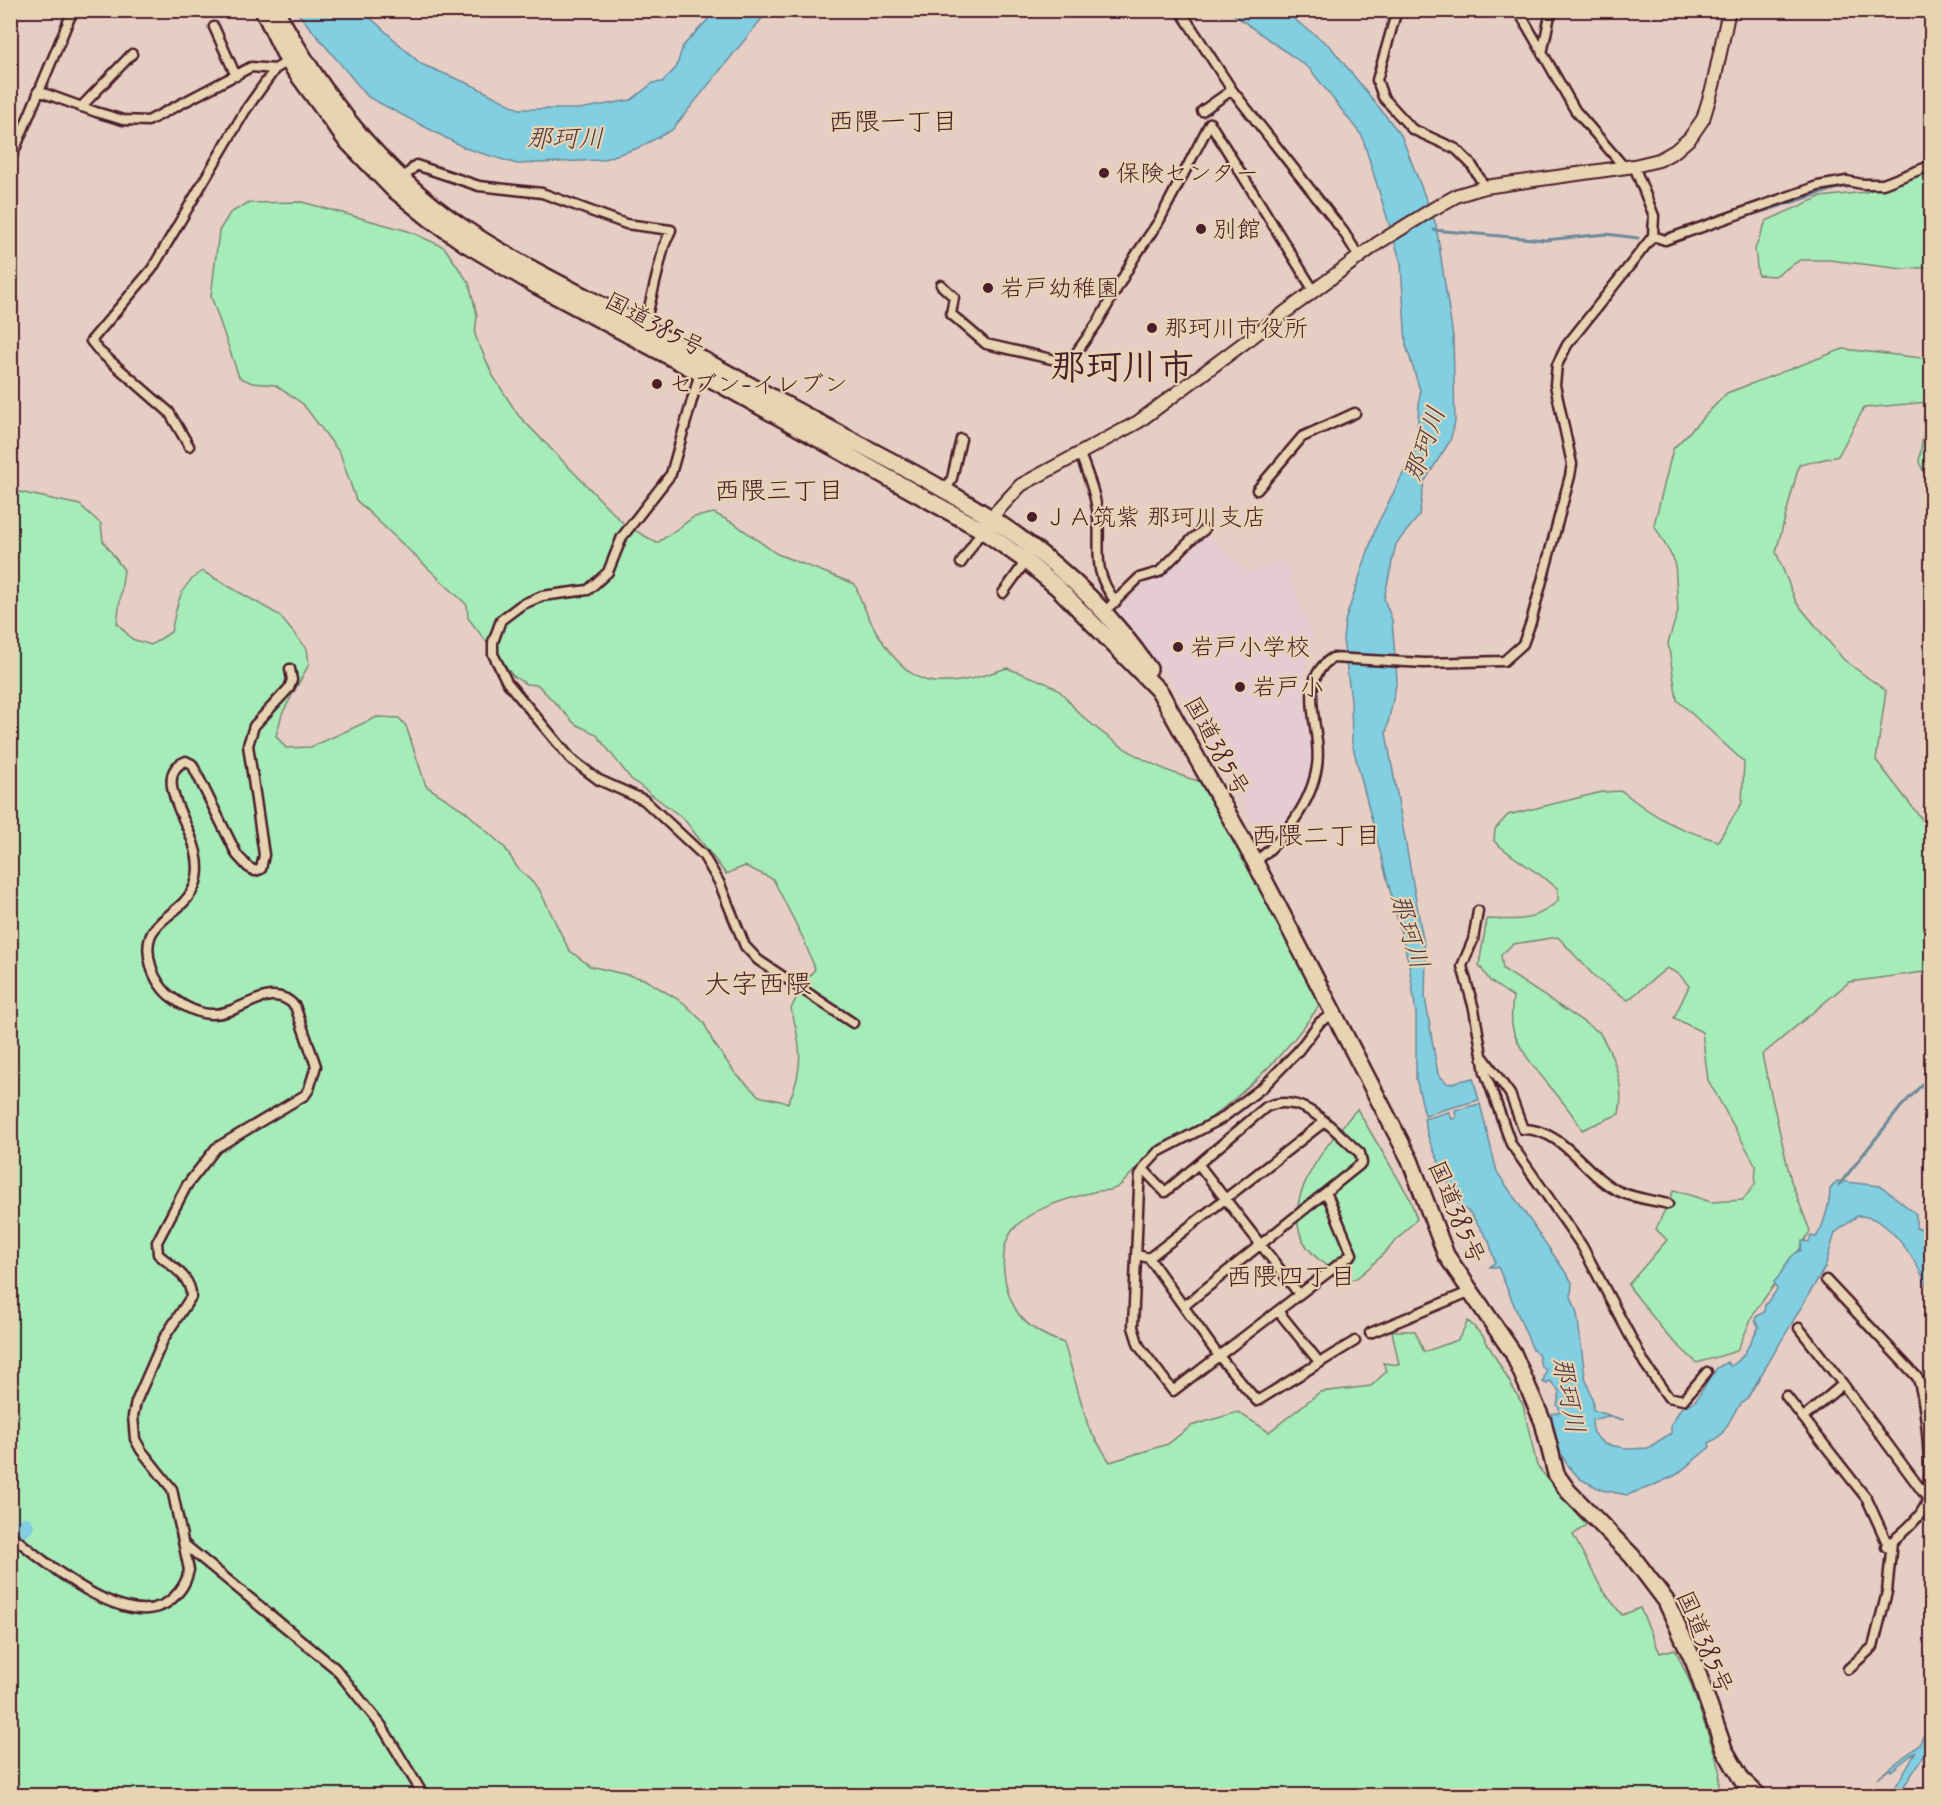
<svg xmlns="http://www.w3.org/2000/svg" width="1942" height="1806" font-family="Mynerve,'Klee One',sans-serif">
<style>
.built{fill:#e5cbd2}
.green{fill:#a6ecb8;stroke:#788672;stroke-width:1.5}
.water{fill:#82cfe1;stroke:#6c8998;stroke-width:1.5}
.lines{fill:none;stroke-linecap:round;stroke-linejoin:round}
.stream{stroke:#6c8998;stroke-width:3}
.river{stroke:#82cfe1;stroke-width:18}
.street-casing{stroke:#4a1f2b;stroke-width:13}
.secondary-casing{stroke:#4a1f2b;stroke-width:16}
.highway-casing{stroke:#4a1f2b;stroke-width:20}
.street{stroke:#e8d3b2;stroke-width:8}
.secondary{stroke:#e8d3b2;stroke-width:12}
.highway{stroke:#e8d3b2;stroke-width:15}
.poi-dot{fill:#4a1f2b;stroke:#e8d3b2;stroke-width:2}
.labels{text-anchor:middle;stroke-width:4.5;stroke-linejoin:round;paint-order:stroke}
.poi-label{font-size:24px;fill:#4a1f2b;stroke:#e8d3b2;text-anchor:start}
.street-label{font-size:24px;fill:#4a1f2b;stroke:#e8d3b2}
.neighbourhood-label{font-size:26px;fill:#4a1f2b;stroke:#e8d3b2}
.water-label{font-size:26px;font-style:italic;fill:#523946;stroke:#e8d3b2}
.quarter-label{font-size:27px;fill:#4a1f2b;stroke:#e8d3b2}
.town-label{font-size:36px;font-weight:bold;fill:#4a1f2b;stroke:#e8d3b2}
</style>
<rect width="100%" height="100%" fill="#e6cec5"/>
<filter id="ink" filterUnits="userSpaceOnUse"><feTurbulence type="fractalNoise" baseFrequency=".0167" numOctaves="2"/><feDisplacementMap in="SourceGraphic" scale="12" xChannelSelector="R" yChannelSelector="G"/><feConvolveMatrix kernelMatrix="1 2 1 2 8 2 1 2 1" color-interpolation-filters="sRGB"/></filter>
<g filter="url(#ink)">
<path class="built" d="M 1205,533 L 1249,573 L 1284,560 L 1314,640 L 1303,674 L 1305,707 L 1315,751 L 1309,780 L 1294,814 L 1266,846 L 1186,701 L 1119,614 L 1120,607 L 1135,591 L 1165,574 L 1194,548 Z"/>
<path class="green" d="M 1931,163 L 1931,267 L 1903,269 L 1829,260 L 1800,260 L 1775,276 L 1758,275 L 1755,249 L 1766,221 L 1820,197 L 1866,192 Z
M 302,202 L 408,231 L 444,247 L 469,283 L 477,315 L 475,335 L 493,376 L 518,415 L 624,524 L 657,543 L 694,517 L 714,513 L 735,524 L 777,554 L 855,584 C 866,617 895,678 934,682 C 959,684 983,676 1007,668 C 1023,675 1045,680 1058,690 C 1067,697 1072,707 1080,714 C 1116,747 1158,771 1205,783 L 1257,878 L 1320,1004 C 1282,1061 1234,1103 1177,1143 C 1165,1151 1151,1158 1138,1167 C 1129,1174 1124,1186 1111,1190 C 1105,1191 1099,1190 1093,1192 C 1067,1199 1028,1209 1012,1231 C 997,1251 1004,1290 1016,1310 C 1026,1327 1046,1337 1064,1343 L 1089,1429 L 1110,1462 L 1168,1444 L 1191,1426 L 1238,1412 L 1269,1432 L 1320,1392 L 1371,1386 L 1387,1371 L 1383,1363 L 1399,1365 L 1392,1331 L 1415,1331 L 1424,1352 L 1458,1340 L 1468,1321 L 1483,1336 L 1523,1405 L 1537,1466 L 1586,1525 L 1573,1535 L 1602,1589 L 1622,1615 L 1640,1608 L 1660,1653 L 1675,1649 L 1690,1682 L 1720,1769 L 1718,1795 L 11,1795 L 10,490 L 80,505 L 101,524 L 103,541 L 124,570 L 117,623 L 132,639 L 151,645 L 171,632 C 178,604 177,588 202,571 L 279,615 L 307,649 L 309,664 L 282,714 L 276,736 L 286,748 L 311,747 L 377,717 L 399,718 L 406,726 L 426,786 L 465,811 L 505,848 L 517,867 L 539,889 L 569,950 L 590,966 L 644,979 L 684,1003 L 704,1023 L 713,1042 L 735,1073 L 759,1096 L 788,1103 C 805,1069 801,1044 791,1009 L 803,984 L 815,969 L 804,940 L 773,879 L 745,866 L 726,874 L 684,819 L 631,779 L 596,734 L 575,724 L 538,685 L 526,684 L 513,676 L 468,618 L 467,605 L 356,500 L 340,453 L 303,404 L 275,385 L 252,383 L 239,377 L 211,296 L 219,231 L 230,213 L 248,203 Z
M 1843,349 L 1931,359 L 1931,487 L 1919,462 L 1928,402 L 1864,408 L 1838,456 L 1799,465 L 1776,552 L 1796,602 L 1844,660 L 1886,691 L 1876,760 L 1931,831 L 1931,971 L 1849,982 L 1762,1055 L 1791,1181 L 1810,1231 L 1795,1257 L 1755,1311 L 1737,1351 L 1697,1363 L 1667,1335 L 1628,1285 L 1667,1240 L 1656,1229 L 1674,1190 L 1711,1202 L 1743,1200 L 1755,1184 L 1756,1166 L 1708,1080 L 1702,1032 L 1674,1018 L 1689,986 L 1679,974 L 1667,968 L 1628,1000 L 1597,979 L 1558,937 L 1513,944 L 1501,955 L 1503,969 L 1599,1032 C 1614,1056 1625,1086 1619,1114 L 1582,1130 C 1565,1097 1518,1059 1512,1025 C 1511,1017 1512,1006 1513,997 L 1490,981 L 1479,965 L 1487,919 C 1519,920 1532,923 1558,901 L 1558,889 C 1538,871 1513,859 1494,841 L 1495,829 L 1508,815 L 1602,792 L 1622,791 C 1655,818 1677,829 1718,841 L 1742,803 L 1744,762 L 1677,700 L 1668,643 L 1678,611 L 1675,562 L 1654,525 L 1673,449 L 1727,393 Z
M 1357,1109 L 1409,1197 L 1417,1219 C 1406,1229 1364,1277 1354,1279 C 1342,1281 1331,1269 1322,1262 C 1263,1217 1323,1149 1357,1109 Z"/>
<path class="water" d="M 296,11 L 363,11 L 421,64 L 474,86 L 519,109 L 579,109 L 631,100 L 653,83 L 662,82 L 676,68 L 683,46 L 716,11 L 768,11 L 672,130 L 638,148 L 601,160 L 517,164 L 465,148 L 368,97 Z
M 1229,11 L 1283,11 L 1330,46 L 1401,135 L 1436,225 L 1453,337 L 1455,422 L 1450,441 L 1424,482 L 1419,516 L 1396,544 L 1384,599 L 1392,620 L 1397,680 L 1386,733 L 1426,956 L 1425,997 L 1434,1051 L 1438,1074 L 1448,1084 L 1473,1078 L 1479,1100 L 1425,1115 L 1416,1079 L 1416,1014 L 1409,964 L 1352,743 L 1351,700 L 1343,640 L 1345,621 L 1376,527 L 1416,448 L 1420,390 L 1406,345 L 1401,263 L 1362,136 L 1310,69 Z
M 1480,1104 L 1497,1172 L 1572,1282 L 1571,1296 L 1577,1313 L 1585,1376 L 1593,1401 L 1593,1410 L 1624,1420 L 1607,1416 L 1592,1420 L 1593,1433 L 1604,1444 L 1631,1449 L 1648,1448 L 1671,1433 L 1671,1425 L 1681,1408 L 1695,1401 L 1717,1368 L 1727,1362 L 1730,1366 C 1744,1362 1751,1338 1759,1327 L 1755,1321 L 1756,1317 L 1764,1312 L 1765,1305 L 1777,1290 L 1774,1282 C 1785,1272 1786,1256 1801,1250 L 1802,1241 L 1809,1242 L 1811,1236 L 1816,1237 C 1824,1227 1830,1201 1830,1189 L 1837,1181 L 1881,1186 L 1916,1214 L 1916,1228 L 1924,1229 L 1931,1236 L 1931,1295 C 1920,1267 1890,1213 1857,1216 L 1835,1233 L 1825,1267 L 1747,1399 C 1729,1411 1730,1434 1709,1443 L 1710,1447 L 1676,1475 L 1652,1486 L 1627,1495 L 1602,1490 L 1580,1479 L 1567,1464 L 1559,1450 L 1551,1414 L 1561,1412 L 1557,1405 L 1560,1392 L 1550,1381 L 1547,1384 L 1543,1382 L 1546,1370 L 1541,1366 L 1538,1354 L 1533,1350 L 1498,1267 L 1490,1267 L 1495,1262 L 1489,1241 L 1470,1213 L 1458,1204 L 1429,1140 L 1424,1119 L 1449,1112 L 1452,1119 L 1456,1118 L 1455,1110 Z
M 1931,1720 C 1932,1751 1914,1770 1898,1795 L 1891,1795 L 1916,1751 L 1891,1771 L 1890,1769 L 1877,1778 L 1919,1745 Z"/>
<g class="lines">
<path class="stream" d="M 1888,186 L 1922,173
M 1741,218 L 1842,187 L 1882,187
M 1434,230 L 1545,240 L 1606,234 L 1638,238
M 1839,1185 L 1900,1108 L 1932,1074"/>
<path class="river" d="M 10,1537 L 25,1526"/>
<g class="street-casing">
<path id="street" d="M 1180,10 L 1232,90 L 1343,231 L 1360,258
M 1397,10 L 1377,80 L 1383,97 L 1412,129 L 1456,149 L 1471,164 L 1485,187
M 1518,10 L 1575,110 L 1625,168
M 214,27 L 236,76
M 1542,54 L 1551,10
M 38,91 L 96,112 L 123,120 L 148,121 L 251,67 L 275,69
M 81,107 L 132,54
M 1202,111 L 1232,90
M 1210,123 L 1314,291
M 10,161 L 73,10
M 402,180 L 416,165 L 479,186 L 542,193 L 626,224 L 671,230 L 664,246 L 644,328
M 1653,236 L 1665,240 L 1818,186 L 1847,181 L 1862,184 L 1883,184 L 1932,165
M 941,285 L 954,297 L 951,314 L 986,344 L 1069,363 L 1098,322 L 1134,258 L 1159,221 L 1210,123
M 700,372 L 671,474 L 622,537 L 608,572 L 588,590 L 542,596 L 521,605 L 501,620 L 493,642 L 493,654 L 507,682 L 571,759 L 599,780 L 644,800 L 703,855 L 719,882 L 745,946 L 758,960 L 853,1023
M 189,446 L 169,412 L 99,351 L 91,341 L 152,269 L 245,111 L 275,69 L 292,59
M 1080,454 C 1088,475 1096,495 1098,517 C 1101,552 1091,570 1116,602
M 1257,490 L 1302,437 L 1355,413
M 946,491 L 952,478 L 961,439
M 961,563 L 982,530
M 1003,593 L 1026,561
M 1102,614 L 1139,578 L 1159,572 L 1192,539 L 1204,530
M 1255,862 C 1283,841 1312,802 1317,766 C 1323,729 1294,683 1332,658 L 1425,663 L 1504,661 L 1523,644 L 1531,622 L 1570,476 L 1572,464 L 1555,385 L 1557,365 L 1567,345 L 1653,236 L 1654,216 L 1634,166
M 1478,911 L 1473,940 L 1462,966 L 1474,1009 L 1485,1072 L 1511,1144 L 1582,1246 L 1645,1364 L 1668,1397 L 1683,1400 L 1707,1372
M 1484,1058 L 1510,1094 L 1523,1129 C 1564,1129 1584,1174 1618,1191 C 1633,1198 1652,1200 1668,1204
M 1199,1165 L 1299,1294
M 1144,1170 L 1165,1192 L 1266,1107 C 1303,1090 1334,1131 1360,1153 L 1362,1163 L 1184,1306
M 1327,1194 L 1352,1254 L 1173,1391 L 1139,1346 L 1133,1327 L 1139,1188 L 1140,1175 L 1146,1165 L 1158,1152 L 1221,1119 L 1263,1087 L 1298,1051 L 1320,1022 L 1334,1014
M 1137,1255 L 1149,1258 L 1218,1355 L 1257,1401 L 1355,1341
M 1149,1258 L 1324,1122
M 1826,1280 L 1917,1377 C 1926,1396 1934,1487 1925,1506 C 1917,1522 1899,1535 1886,1547
M 1278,1311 L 1320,1363
M 1799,1328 L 1843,1384 L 1803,1418
M 1370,1333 L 1469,1292
M 1843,1384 L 1928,1499
M 1786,1396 L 1867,1499 L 1888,1545
M 10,1534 C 43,1561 133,1639 174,1597 C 183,1588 186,1582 189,1570 L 172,1489 L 141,1450 L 135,1439 L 133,1416 L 136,1402 L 164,1338 L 191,1297 C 192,1277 171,1266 158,1254 L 157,1242 L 187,1185 L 216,1148 L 305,1095 L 309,1089 L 316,1066 L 295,1006 C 270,979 241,1015 212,1014 C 198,1014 185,1007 174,999 C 163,992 154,978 151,966 C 137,917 181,920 195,885 C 202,867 196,848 189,832 C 181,812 156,772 186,761 L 192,764 L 237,855 L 248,867 L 255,871 L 261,869 L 264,855 L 248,745 L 254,726 L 289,688 L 292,680 L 290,669
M 184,1544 L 335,1668 L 381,1725 L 424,1796
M 1848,1669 L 1873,1647 L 1887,1592 L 1892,1541"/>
</g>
<g class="secondary-casing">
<path id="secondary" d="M 985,524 L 1021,485 L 1138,422 L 1378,243 L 1433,209 L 1458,195 L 1485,187 L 1634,166 L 1659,160 L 1675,151 L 1690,138 L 1703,119 L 1713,86 L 1729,10"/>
</g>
<g class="highway-casing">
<path id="highway" d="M 263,10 L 288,61 L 345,139 L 393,189 L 429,218 L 466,244 L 537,286 L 700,373 L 982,530 L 1026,561 L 1058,588 L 1160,692 L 1255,862 L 1410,1160 L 1446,1255 L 1513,1353 L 1543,1422 L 1556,1474 L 1568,1491 L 1632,1556 L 1666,1601 L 1694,1662 L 1724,1749 L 1742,1780 L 1759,1796
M 276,10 C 321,94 381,171 459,225 C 513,262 573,290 630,320 C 706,361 781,403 857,443 C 974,504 1072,556 1149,669"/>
</g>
<use href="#street" class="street"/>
<use href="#secondary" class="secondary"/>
<use href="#highway" class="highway"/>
</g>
</g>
<g class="poi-dot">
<circle cx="1104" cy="173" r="6"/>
<circle cx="1201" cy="229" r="6"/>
<circle cx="988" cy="288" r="6"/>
<circle cx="1152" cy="328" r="6"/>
<circle cx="657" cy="384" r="6"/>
<circle cx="1032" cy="517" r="6"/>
<circle cx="1178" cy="647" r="6"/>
<circle cx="1240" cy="687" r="6"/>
</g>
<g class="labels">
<g class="poi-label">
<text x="1116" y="181">保険センター</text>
<text x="1213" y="237">別館</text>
<text x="1000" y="296">岩戸幼稚園</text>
<text x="1164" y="336">那珂川市役所</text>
<text x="669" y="392">セブン-イレブン</text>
<text x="1044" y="525">ＪＡ筑紫 那珂川支店</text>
<text x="1190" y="655">岩戸小学校</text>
<text x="1252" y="695">岩戸小</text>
</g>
<g class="street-label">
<text transform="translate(655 324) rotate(28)" y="8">国道385号</text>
<text transform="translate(1217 746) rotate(61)" y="8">国道385号</text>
<text transform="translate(1457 1212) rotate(67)" y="8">国道385号</text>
<text transform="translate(1705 1642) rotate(67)" y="8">国道385号</text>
</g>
<g class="neighbourhood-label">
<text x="893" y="130">西隈一丁目</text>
<text x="779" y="499">西隈三丁目</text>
<text x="1316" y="844">西隈二丁目</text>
<text x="1291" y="1285">西隈四丁目</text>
</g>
<g class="water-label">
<text x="565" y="147">那珂川</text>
<text transform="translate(1424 444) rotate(-71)" y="9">那珂川</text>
<text transform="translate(1410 931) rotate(73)" y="9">那珂川</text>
<text transform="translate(1569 1395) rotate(79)" y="9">那珂川</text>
</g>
<g class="quarter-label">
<text x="758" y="993">大字西隈</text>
</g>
<g class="town-label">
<text x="1122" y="379">那珂川市</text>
</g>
</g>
<rect width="1942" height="1806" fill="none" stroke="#e8d3b2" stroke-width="36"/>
<rect x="18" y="18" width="1906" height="1770" fill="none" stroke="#4a1f2b" stroke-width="2" filter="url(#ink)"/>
</svg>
